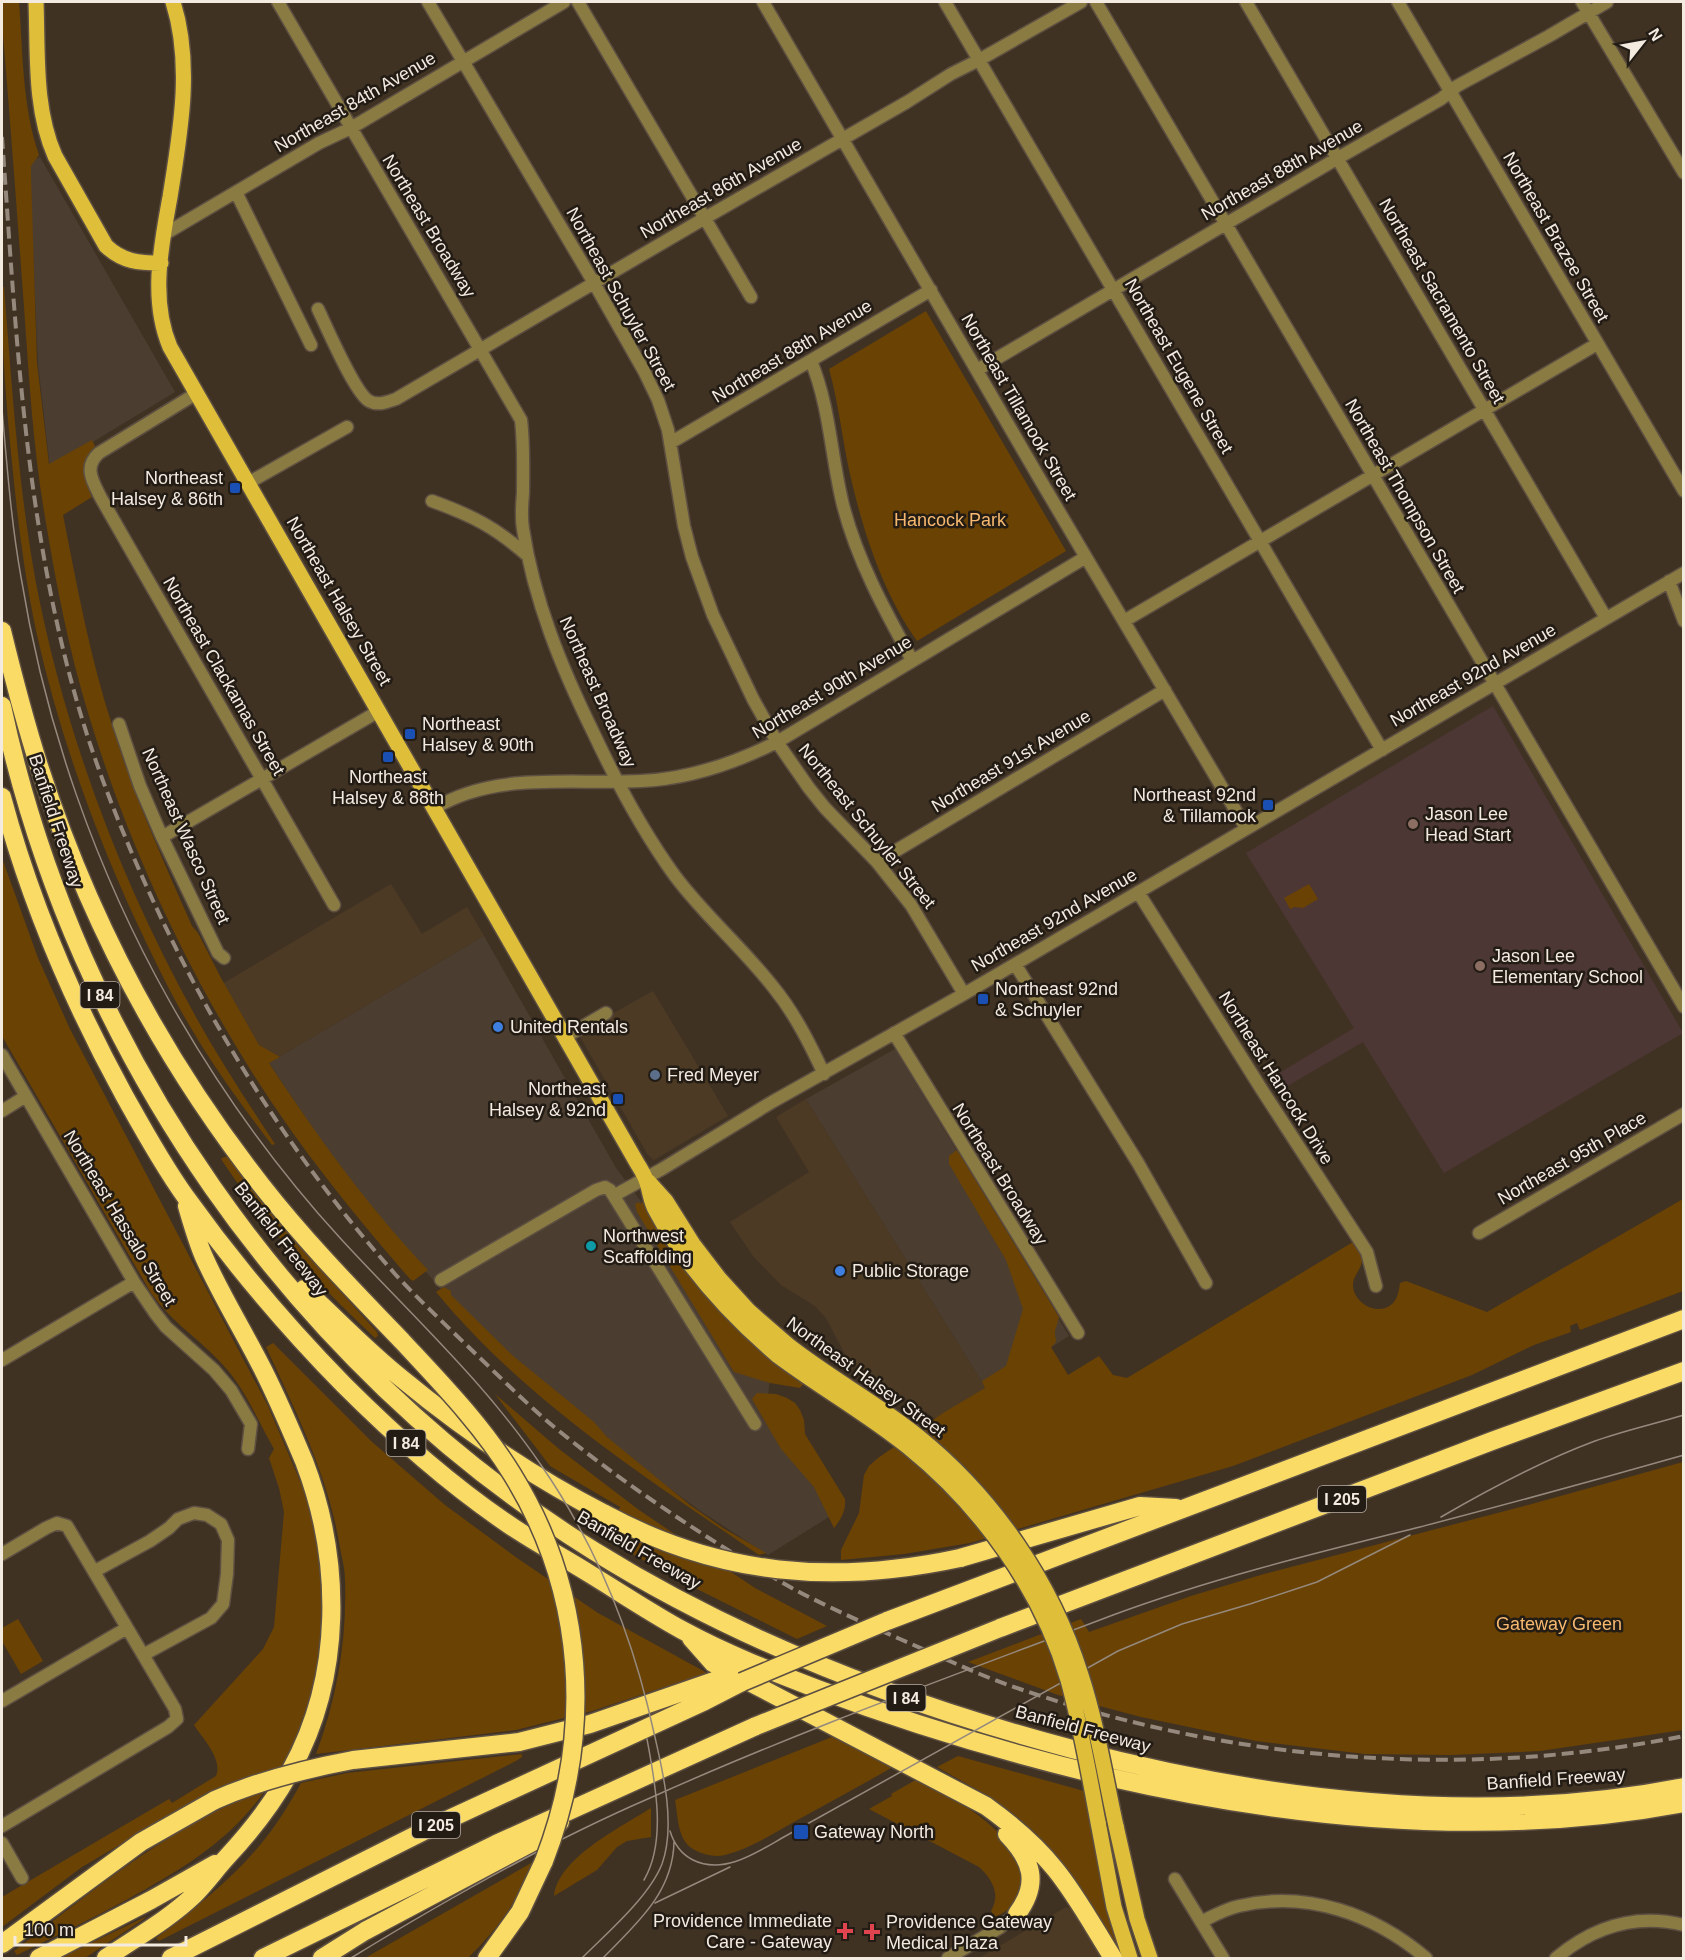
<svg xmlns="http://www.w3.org/2000/svg" width="1685" height="1960" font-family="Arial,sans-serif">
<style>
.built{fill:#4c3a24}
.industrial{fill:#4b3e30}
.education{fill:#4c3735}
.green{fill:#6a4204}
.lines{fill:none;stroke-linecap:round;stroke-linejoin:round}
.minor-casing{stroke:#5d4f41;stroke-width:15}
.major-casing{stroke:#5d4f41;stroke-width:18}
.highway-casing{stroke:#5d4f41;stroke-width:21}
.minor{stroke:#8a7b42;stroke-width:12}
.major{stroke:#dfbf3a;stroke-width:15}
.highway{stroke:#fadb66;stroke-width:18}
.tram{stroke:#95897d;stroke-width:1.5}
.rail{stroke:#95897d;stroke-width:4;stroke-dasharray:12 6;stroke-linecap:butt}
.major-bridge-casing{stroke:#5d4f41;stroke-width:18;stroke-linecap:butt}
.highway-bridge-casing{stroke:#5d4f41;stroke-width:21;stroke-linecap:butt}
.major-bridge{stroke:#dfbf3a;stroke-width:15}
.highway-bridge{stroke:#fadb66;stroke-width:18}
.transit-dot{fill:#1a4fb4;stroke:#221c15;stroke-width:2}
.education-dot{fill:#8d6e63;stroke:#221c15;stroke-width:2}
.shop-dot{fill:#3f7fe0;stroke:#221c15;stroke-width:2}
.service-dot{fill:#5c6f8a;stroke:#221c15;stroke-width:2}
.culture-dot{fill:#0f9aa8;stroke:#221c15;stroke-width:2}
.health-dot{fill:#e0444e;stroke:#221c15;stroke-width:2}
.labels{text-anchor:middle;stroke-width:5;stroke-linejoin:round;paint-order:stroke}
.shield{fill:#221c15;stroke:#b4aca3;stroke-width:1.5}
.shield-label{font-size:16px;font-weight:bold;fill:#f3eae0}
.street-label{font-size:18px;fill:#f3eae0;stroke:#221c15}
.poi-label{font-size:18px;fill:#f3eae0;stroke:#221c15;text-anchor:start}
.park-label{font-size:18px;fill:#f6b86f;stroke:#221c15}
</style>
<rect width="100%" height="100%" fill="#403223"/>
<path class="built" d="M 391,884 L 422,934 L 467,907 L 484,936 L 269,1063 L 222,984 Z
M 653,991 L 728,1116 L 654,1160 L 648,1155 L 578,1033 Z
M 806,1099 L 986,1388 L 936,1419 L 848,1360 L 826,1318 L 815,1306 L 781,1285 L 753,1256 L 730,1222 L 809,1172 L 776,1117 Z
M 1066,1907 L 1073,1909 L 1103,1958 L 979,1958 Z"/>
<path class="industrial" d="M 40,157 L 175,392 L 50,468 L 38,363 L 29,162 Z
M 484,936 L 616,1168 L 643,1204 L 772,1360 L 768,1395 L 840,1510 L 768,1555 L 699,1510 L 604,1440 L 448,1297 L 386,1226 L 324,1145 L 269,1063 Z
M 895,1049 L 1069,1336 L 986,1388 L 806,1099 Z"/>
<path class="education" d="M 1493,706 L 1683,1033 L 1444,1173 L 1363,1042 L 1277,1092 L 1269,1079 L 1354,1028 L 1246,853 Z"/>
<path class="green" d="M 2,2 L 19,2 C 23,52 22,106 39,155 L 31,166 L 31,175 L 37,363 L 49,464 L 92,440 L 95,446 C 79,466 83,475 92,497 L 63,515 C 77,586 90,657 112,725 C 133,794 163,860 192,926 L 198,933 L 221,978 L 259,1045 L 280,1057 L 269,1063 C 317,1136 368,1207 428,1270 L 413,1281 L 410,1279 C 370,1233 331,1186 295,1136 C 206,1012 133,862 89,716 C 69,651 56,584 45,517 C 33,448 29,377 24,307 C 17,212 10,117 2,23 Z
M 2,287 L 4,287 C 12,386 18,485 36,583 C 65,734 122,885 197,1019 C 221,1062 248,1103 275,1144 L 272,1145 C 243,1107 215,1069 191,1028 C 170,993 153,957 136,921 C 94,830 59,733 37,635 C 24,575 17,514 11,453 C 6,398 1,343 2,287 Z
M 926,311 L 1066,551 L 917,641 C 885,596 866,540 853,487 C 843,448 840,408 829,369 Z
M 2,858 L 38,958 L 70,1029 L 268,1406 L 300,1481 L 302,1481 C 306,1495 311,1510 315,1525 C 334,1609 319,1687 287,1766 L 226,1786 L 189,1804 L 82,1867 L 2,1927 L 2,1897 L 169,1799 L 172,1803 L 216,1776 C 223,1759 203,1739 194,1725 L 263,1649 L 274,1627 L 284,1512 L 279,1488 L 269,1458 L 274,1449 C 258,1421 245,1388 223,1365 C 199,1338 173,1324 151,1293 L 2,1036 Z
M 1309,884 L 1318,899 L 1303,908 L 1295,907 L 1290,909 L 1284,898 Z
M 957,1150 L 1059,1317 C 1058,1322 1056,1327 1055,1331 C 1054,1340 1060,1340 1051,1347 L 1068,1375 L 1099,1356 L 1113,1375 L 1127,1378 L 1353,1242 C 1356,1247 1361,1252 1362,1258 C 1363,1268 1353,1275 1353,1285 C 1353,1303 1378,1317 1392,1304 C 1398,1299 1399,1290 1400,1283 L 1406,1281 L 1487,1312 L 1683,1199 L 1683,1291 L 1580,1330 L 1577,1323 L 1570,1326 L 1571,1332 L 1534,1345 L 1472,1375 L 1233,1466 L 970,1543 L 904,1554 L 841,1560 L 841,1550 L 859,1513 L 864,1475 L 869,1466 L 878,1458 L 943,1413 L 985,1388 L 982,1381 L 1006,1366 L 1023,1309 L 1006,1260 L 949,1164 L 949,1156 Z
M 224,1157 L 228,1157 L 297,1244 L 377,1332 L 378,1336 L 375,1338 C 315,1282 267,1228 221,1159 Z
M 639,1202 L 640,1204 L 643,1202 L 657,1225 L 805,1382 L 800,1388 L 770,1383 L 734,1372 L 637,1212 L 635,1204 Z
M 444,1287 L 451,1291 L 451,1295 L 512,1355 L 594,1422 L 607,1437 L 690,1505 L 723,1528 L 766,1553 L 759,1555 C 645,1477 525,1400 436,1292 Z
M 273,1343 L 371,1441 L 445,1505 L 517,1558 L 598,1613 L 707,1673 L 592,1711 L 516,1730 L 316,1754 C 337,1698 347,1640 345,1580 C 345,1569 342,1558 340,1548 C 329,1477 296,1412 266,1347 Z
M 757,1393 L 776,1394 L 787,1398 L 795,1403 L 800,1410 L 804,1420 L 805,1434 L 845,1499 C 846,1511 841,1519 834,1528 L 814,1487 L 781,1449 L 752,1399 Z
M 495,1394 L 559,1449 L 639,1510 L 755,1588 L 827,1626 L 797,1639 L 683,1582 L 589,1530 L 576,1508 L 611,1527 L 620,1507 L 550,1466 Z
M 1683,1462 L 1683,1730 L 1540,1751 L 1451,1755 L 1365,1754 L 1256,1741 L 1141,1717 L 1058,1695 L 968,1662 L 1081,1619 L 1089,1632 L 1191,1596 L 1264,1574 L 1528,1505 Z
M 18,1619 L 43,1661 L 21,1674 L 2,1641 L 2,1628 Z
M 837,1735 L 893,1767 C 860,1786 826,1804 792,1823 C 771,1835 749,1849 725,1855 C 714,1858 700,1854 690,1847 C 677,1836 678,1815 675,1800 Z
M 522,1754 L 522,1757 L 516,1761 L 159,1941 L 156,1938 C 193,1910 230,1881 260,1845 C 276,1826 289,1805 301,1783 L 347,1773 Z
M 958,1756 L 1084,1791 L 1107,1908 L 1119,1951 L 1117,1952 C 1086,1901 1058,1846 1008,1810 C 986,1793 961,1781 937,1767 Z
M 919,1778 C 952,1797 1016,1832 1023,1873 C 1024,1877 1022,1883 1021,1887 C 1018,1903 1009,1911 995,1917 L 991,1911 C 1001,1894 992,1879 979,1867 L 869,1809 L 892,1796 L 891,1794 Z
M 263,1790 L 264,1792 C 230,1841 179,1871 128,1899 C 91,1919 54,1937 17,1955 L 14,1951 C 93,1891 170,1826 263,1790 Z
M 651,1808 L 651,1837 L 627,1841 L 617,1847 L 597,1870 L 554,1896 C 558,1858 621,1827 651,1808 Z
M 533,1862 L 535,1865 C 517,1901 496,1931 468,1958 L 365,1958 Z
M 147,1916 L 141,1921 L 85,1958 L 60,1958 Z"/>
<g class="lines">
<g class="minor-casing">
<path id="minor" d="M 278,2 L 521,420 C 524,444 523,468 523,493 C 522,504 521,517 523,529 C 534,601 562,669 594,734 C 617,783 643,832 675,876 C 705,916 743,948 774,988 C 795,1014 810,1044 824,1074
M 428,2 L 594,283 L 644,371 L 658,400 L 668,430 L 684,526 L 692,557 L 713,615 L 753,699 L 777,742 L 809,788 L 825,808 L 877,862 L 911,905 L 964,994
M 578,2 L 751,297
M 763,2 L 1038,476 L 1246,828
M 945,2 L 1382,750
M 1096,2 L 1684,1007
M 1246,2 L 1606,618
M 1398,2 L 1684,491
M 1582,2 L 1684,173
M 236,192 L 311,345
M 163,235 L 319,143 L 351,128 L 564,2
M 318,309 C 326,326 355,393 369,401 C 378,406 387,402 396,399 L 705,218 L 907,102 L 951,74 L 979,60 L 1081,2
M 811,361 C 830,407 831,457 843,505 C 857,560 885,611 912,660
M 977,370 L 1338,158 L 1441,99 L 1457,86 L 1549,36 L 1607,2
M 197,393 L 99,453 C 83,467 93,482 101,498 L 334,905
M 670,443 L 931,290
M 248,483 L 347,427
M 432,501 C 473,516 495,527 528,556
M 1669,581 L 1684,621
M 1124,621 L 1597,344
M 119,724 L 140,786 L 162,837 L 218,953 L 224,958
M 435,808 C 497,771 572,785 641,781 C 688,779 735,763 777,742 L 1086,557
M 162,837 L 379,711
M 877,862 L 1165,690
M 1138,892 L 1262,1090 L 1367,1252 L 1376,1286
M 1015,964 L 1138,1163 L 1206,1283
M 894,1033 L 1078,1333
M 565,1037 L 606,1013
M 2,1055 L 134,1282 L 155,1313 L 166,1327 L 214,1370 L 231,1390 L 251,1424 L 248,1449
M 2,1111 L 26,1096
M 615,1195 L 662,1169 L 772,1102 L 964,994 L 1684,573
M 1479,1233 L 1684,1114
M 441,1280 L 596,1190 L 605,1187 L 610,1190 L 755,1424
M 2,1360 L 134,1282
M 2,1554 L 46,1528 L 57,1523 L 67,1526 L 175,1709 L 177,1719 L 168,1727 L 2,1826
M 95,1571 L 150,1541 L 169,1528 L 178,1519 L 194,1513 L 207,1515 L 221,1524 L 228,1540 L 227,1574 L 223,1604 L 211,1618 L 143,1655
M 2,1701 L 127,1628
M 2,1843 L 22,1878
M 1175,1879 L 1223,1958
M 1201,1922 C 1213,1916 1225,1909 1239,1906 C 1307,1890 1374,1914 1426,1958
M 948,1958 L 999,1928 L 1017,1914
M 1556,1958 C 1593,1927 1635,1913 1684,1925"/>
</g>
<g class="major-casing">
<path id="major" d="M 36,2 C 38,53 34,109 55,156 L 106,246 C 123,262 139,263 161,263
M 173,2 C 193,65 180,134 170,197 C 161,246 150,300 170,347 L 637,1163 C 640,1168 644,1174 646,1180 C 650,1190 650,1201 656,1211 C 686,1267 730,1315 778,1356
M 648,1181 L 666,1201 L 693,1244 L 719,1278 L 749,1311 L 788,1345
M 1098,1822 L 1114,1907 L 1130,1958
M 1116,1826 L 1137,1919 L 1150,1958"/>
</g>
<g class="highway-casing">
<path id="highway" d="M 2,631 C 13,676 25,722 39,766 C 88,918 164,1061 262,1186 C 305,1241 354,1291 402,1341
M 2,706 C 75,1050 294,1365 594,1551 C 740,1642 906,1705 1072,1749 C 1269,1801 1481,1827 1684,1787
M 2,797 C 30,901 72,1000 124,1095 C 143,1129 162,1164 185,1196 C 233,1263 286,1326 344,1385 C 394,1435 449,1484 508,1524 C 534,1542 563,1557 590,1574 C 621,1593 651,1613 682,1630 C 726,1654 773,1672 820,1690 C 914,1725 1010,1754 1108,1777 C 1295,1820 1493,1839 1684,1803
M 304,1289 C 336,1318 367,1351 401,1378 C 464,1430 533,1477 605,1514
M 960,1558 L 1140,1506 L 1176,1508
M 887,1621 L 1684,1319
M 1000,1628 L 1492,1441 L 1684,1371
M 691,1638 L 713,1663 L 986,1806 C 1011,1824 1035,1844 1055,1869 C 1077,1896 1094,1928 1113,1958
M 353,1760 L 519,1742 L 590,1724 L 714,1681 L 740,1682
M 1007,1834 C 1032,1860 1040,1883 1017,1914
M 2,1944 L 141,1842 L 215,1800
M 39,1958 L 151,1900 L 215,1864
M 106,1958 C 135,1938 168,1920 194,1895 C 206,1883 216,1869 227,1857 C 252,1830 274,1802 291,1770 C 343,1676 342,1560 304,1461 C 290,1428 276,1394 259,1362 C 241,1327 220,1293 204,1257 C 197,1241 192,1223 187,1206
M 171,1958 L 434,1826 L 705,1701 L 742,1682
M 263,1958 L 496,1844 L 756,1726
M 322,1958 L 365,1931 L 542,1837 L 560,1822
M 487,1958 L 520,1912 L 544,1861"/>
</g>
<use href="#minor" class="minor"/>
<use href="#major" class="major"/>
<use href="#highway" class="highway"/>
<path class="tram" d="M 2,409 C 7,465 11,521 21,577 C 45,725 96,871 170,1002 C 218,1087 275,1167 341,1239 C 409,1313 484,1381 541,1465 C 597,1546 633,1636 654,1733 C 663,1772 676,1825 662,1864 C 649,1897 607,1933 582,1958
M 1441,1517 C 1491,1488 1541,1461 1595,1441 C 1623,1431 1654,1424 1684,1415
M 670,1831 C 674,1844 681,1854 693,1860 C 723,1875 756,1853 782,1838 L 1118,1651 L 1182,1624 L 1250,1604 L 1317,1582 L 1410,1535
M 644,1880 C 667,1841 655,1782 647,1739
M 655,1903 L 730,1867
M 351,1958 C 447,1899 546,1843 650,1798 C 801,1730 958,1674 1113,1615 C 1213,1578 1316,1553 1420,1527 C 1508,1504 1596,1480 1684,1455
M 603,1958 C 636,1924 673,1893 674,1842"/>
<path class="rail" d="M 2,137 C 18,358 27,585 108,794 C 175,969 270,1133 395,1274 C 422,1303 452,1331 480,1358 C 506,1383 531,1408 559,1431 C 611,1473 666,1511 723,1547 C 749,1563 776,1580 803,1594 C 835,1610 868,1625 900,1639 C 937,1655 974,1673 1011,1686 C 1227,1761 1459,1781 1684,1736"/>
<g class="major-bridge-casing">
<path id="major-bridge" d="M 788,1345 C 830,1378 877,1403 919,1437 C 994,1498 1052,1582 1081,1675 C 1097,1724 1105,1776 1116,1826
M 778,1356 C 821,1388 867,1414 908,1447 C 982,1507 1041,1589 1068,1680 C 1081,1727 1089,1775 1098,1822"/>
</g>
<g class="highway-bridge-casing">
<path id="highway-bridge" d="M 402,1341 C 441,1383 482,1425 512,1474 C 585,1592 594,1732 544,1861
M 605,1514 C 720,1576 834,1585 960,1558
M 742,1682 L 887,1621
M 756,1726 L 1000,1628
M 215,1800 C 260,1780 305,1769 353,1760"/>
</g>
<use href="#major-bridge" class="major-bridge"/>
<use href="#highway-bridge" class="highway-bridge"/>
</g>
<g class="transit-dot">
<rect x="229" y="482" width="12" height="12" rx="3"/>
<rect x="404" y="728" width="12" height="12" rx="3"/>
<rect x="382" y="751" width="12" height="12" rx="3"/>
<rect x="1262" y="799" width="12" height="12" rx="3"/>
<rect x="977" y="993" width="12" height="12" rx="3"/>
<rect x="612" y="1093" width="12" height="12" rx="3"/>
<rect x="793" y="1824" width="16" height="16" rx="3"/>
</g>
<g class="education-dot">
<circle cx="1413" cy="824" r="6"/>
<circle cx="1480" cy="966" r="6"/>
</g>
<g class="shop-dot">
<circle cx="498" cy="1027" r="6"/>
<circle cx="840" cy="1271" r="6"/>
</g>
<circle class="service-dot" cx="655" cy="1075" r="6"/>
<circle class="culture-dot" cx="591" cy="1246" r="6"/>
<g class="health-dot">
<path d="M842 1922h6v6h6v6h-6v6h-6v-6h-6v-6h6z"/>
<path d="M869 1923h6v6h6v6h-6v6h-6v-6h-6v-6h6z"/>
</g>
<g class="labels">
<g class="shield">
<rect x="80.5" y="982" width="39" height="26" rx="4.5"/>
<rect x="386.5" y="1430" width="39" height="26" rx="4.5"/>
<rect x="1318" y="1486" width="48" height="26" rx="4.5"/>
<rect x="886.5" y="1685" width="39" height="26" rx="4.5"/>
<rect x="412" y="1812" width="48" height="26" rx="4.5"/>
</g>
<g class="shield-label">
<text x="100" y="1001">I 84</text>
<text x="406" y="1449">I 84</text>
<text x="1342" y="1505">I 205</text>
<text x="906" y="1704">I 84</text>
<text x="436" y="1831">I 205</text>
</g>
<g class="street-label">
<text transform="translate(355 102) rotate(-30)" y="6">Northeast 84th Avenue</text>
<text transform="translate(1282 170) rotate(-30)" y="6">Northeast 88th Avenue</text>
<text transform="translate(721 188) rotate(-30)" y="6">Northeast 86th Avenue</text>
<text transform="translate(429 226) rotate(59)" y="6">Northeast Broadway</text>
<text transform="translate(1556 237) rotate(60)" y="6">Northeast Brazee Street</text>
<text transform="translate(621 299) rotate(61)" y="6">Northeast Schuyler Street</text>
<text transform="translate(1442 301) rotate(60)" y="6">Northeast Sacramento Street</text>
<text transform="translate(792 351) rotate(-31)" y="6">Northeast 88th Avenue</text>
<text transform="translate(1179 366) rotate(60)" y="6">Northeast Eugene Street</text>
<text transform="translate(1019 407) rotate(60)" y="6">Northeast Tillamook Street</text>
<text transform="translate(1405 496) rotate(60)" y="6">Northeast Thompson Street</text>
<text transform="translate(339 601) rotate(60)" y="6">Northeast Halsey Street</text>
<text transform="translate(1473 675) rotate(-30)" y="6">Northeast 92nd Avenue</text>
<text transform="translate(224 676) rotate(60)" y="6">Northeast Clackamas Street</text>
<text transform="translate(832 687) rotate(-31)" y="6">Northeast 90th Avenue</text>
<text transform="translate(598 692) rotate(66)" y="6">Northeast Broadway</text>
<text transform="translate(1011 761) rotate(-31)" y="6">Northeast 91st Avenue</text>
<text transform="translate(56 821) rotate(72)" y="6">Banfield Freeway</text>
<text transform="translate(867 826) rotate(51)" y="6">Northeast Schuyler Street</text>
<text transform="translate(186 836) rotate(66)" y="6">Northeast Wasco Street</text>
<text transform="translate(1054 920) rotate(-30)" y="6">Northeast 92nd Avenue</text>
<text transform="translate(1276 1078) rotate(58)" y="6">Northeast Hancock Drive</text>
<text transform="translate(1572 1158) rotate(-30)" y="6">Northeast 95th Place</text>
<text transform="translate(1000 1174) rotate(58)" y="6">Northeast Broadway</text>
<text transform="translate(120 1218) rotate(59)" y="6">Northeast Hassalo Street</text>
<text transform="translate(281 1239) rotate(52)" y="6">Banfield Freeway</text>
<text transform="translate(866 1377) rotate(36)" y="6">Northeast Halsey Street</text>
<text transform="translate(639 1550) rotate(30)" y="6">Banfield Freeway</text>
<text transform="translate(1083 1729) rotate(15)" y="6">Banfield Freeway</text>
<text transform="translate(1556 1779) rotate(-4)" y="6">Banfield Freeway</text>
</g>
<g class="poi-label">
<text x="223" y="484" text-anchor="end">Northeast<tspan x="223" dy="21">Halsey &amp; 86th</tspan></text>
<text x="422" y="730">Northeast<tspan x="422" dy="21">Halsey &amp; 90th</tspan></text>
<text x="388" y="783" text-anchor="middle">Northeast<tspan x="388" dy="21">Halsey &amp; 88th</tspan></text>
<text x="1256" y="801" text-anchor="end">Northeast 92nd<tspan x="1256" dy="21">&amp; Tillamook</tspan></text>
<text x="1425" y="820">Jason Lee<tspan x="1425" dy="21">Head Start</tspan></text>
<text x="1492" y="962">Jason Lee<tspan x="1492" dy="21">Elementary School</tspan></text>
<text x="995" y="995">Northeast 92nd<tspan x="995" dy="21">&amp; Schuyler</tspan></text>
<text x="510" y="1033">United Rentals</text>
<text x="667" y="1081">Fred Meyer</text>
<text x="606" y="1095" text-anchor="end">Northeast<tspan x="606" dy="21">Halsey &amp; 92nd</tspan></text>
<text x="603" y="1242">Northwest<tspan x="603" dy="21">Scaffolding</tspan></text>
<text x="852" y="1277">Public Storage</text>
<text x="814" y="1838">Gateway North</text>
<text x="832" y="1927" text-anchor="end">Providence Immediate<tspan x="832" dy="21">Care - Gateway</tspan></text>
<text x="886" y="1928">Providence Gateway<tspan x="886" dy="21">Medical Plaza</tspan></text>
</g>
<g class="park-label">
<text x="950" y="526">Hancock Park</text>
<text x="1559" y="1630">Gateway Green</text>
</g>
</g>
<rect width="1685" height="1960" fill="none" stroke="#f3eae0" stroke-width="6"/>
<g transform="translate(1643 42) rotate(59)" stroke="#221c15" stroke-width="4.5" paint-order="stroke">
<path d="M0-4.5L10 22L0 15L-10 22Z" fill="#f3eae0"/>
<text y="-9" font-size="16" font-weight="bold" text-anchor="middle" fill="#f3eae0">N</text>
</g>
<path d="M15 1936v9h171v-9" fill="none" stroke="#f3eae0" stroke-width="3"/>
<text x="24" y="1936" font-size="18" fill="#f3eae0" stroke="#221c15" stroke-width="4.5" paint-order="stroke">100 m</text>
</svg>
